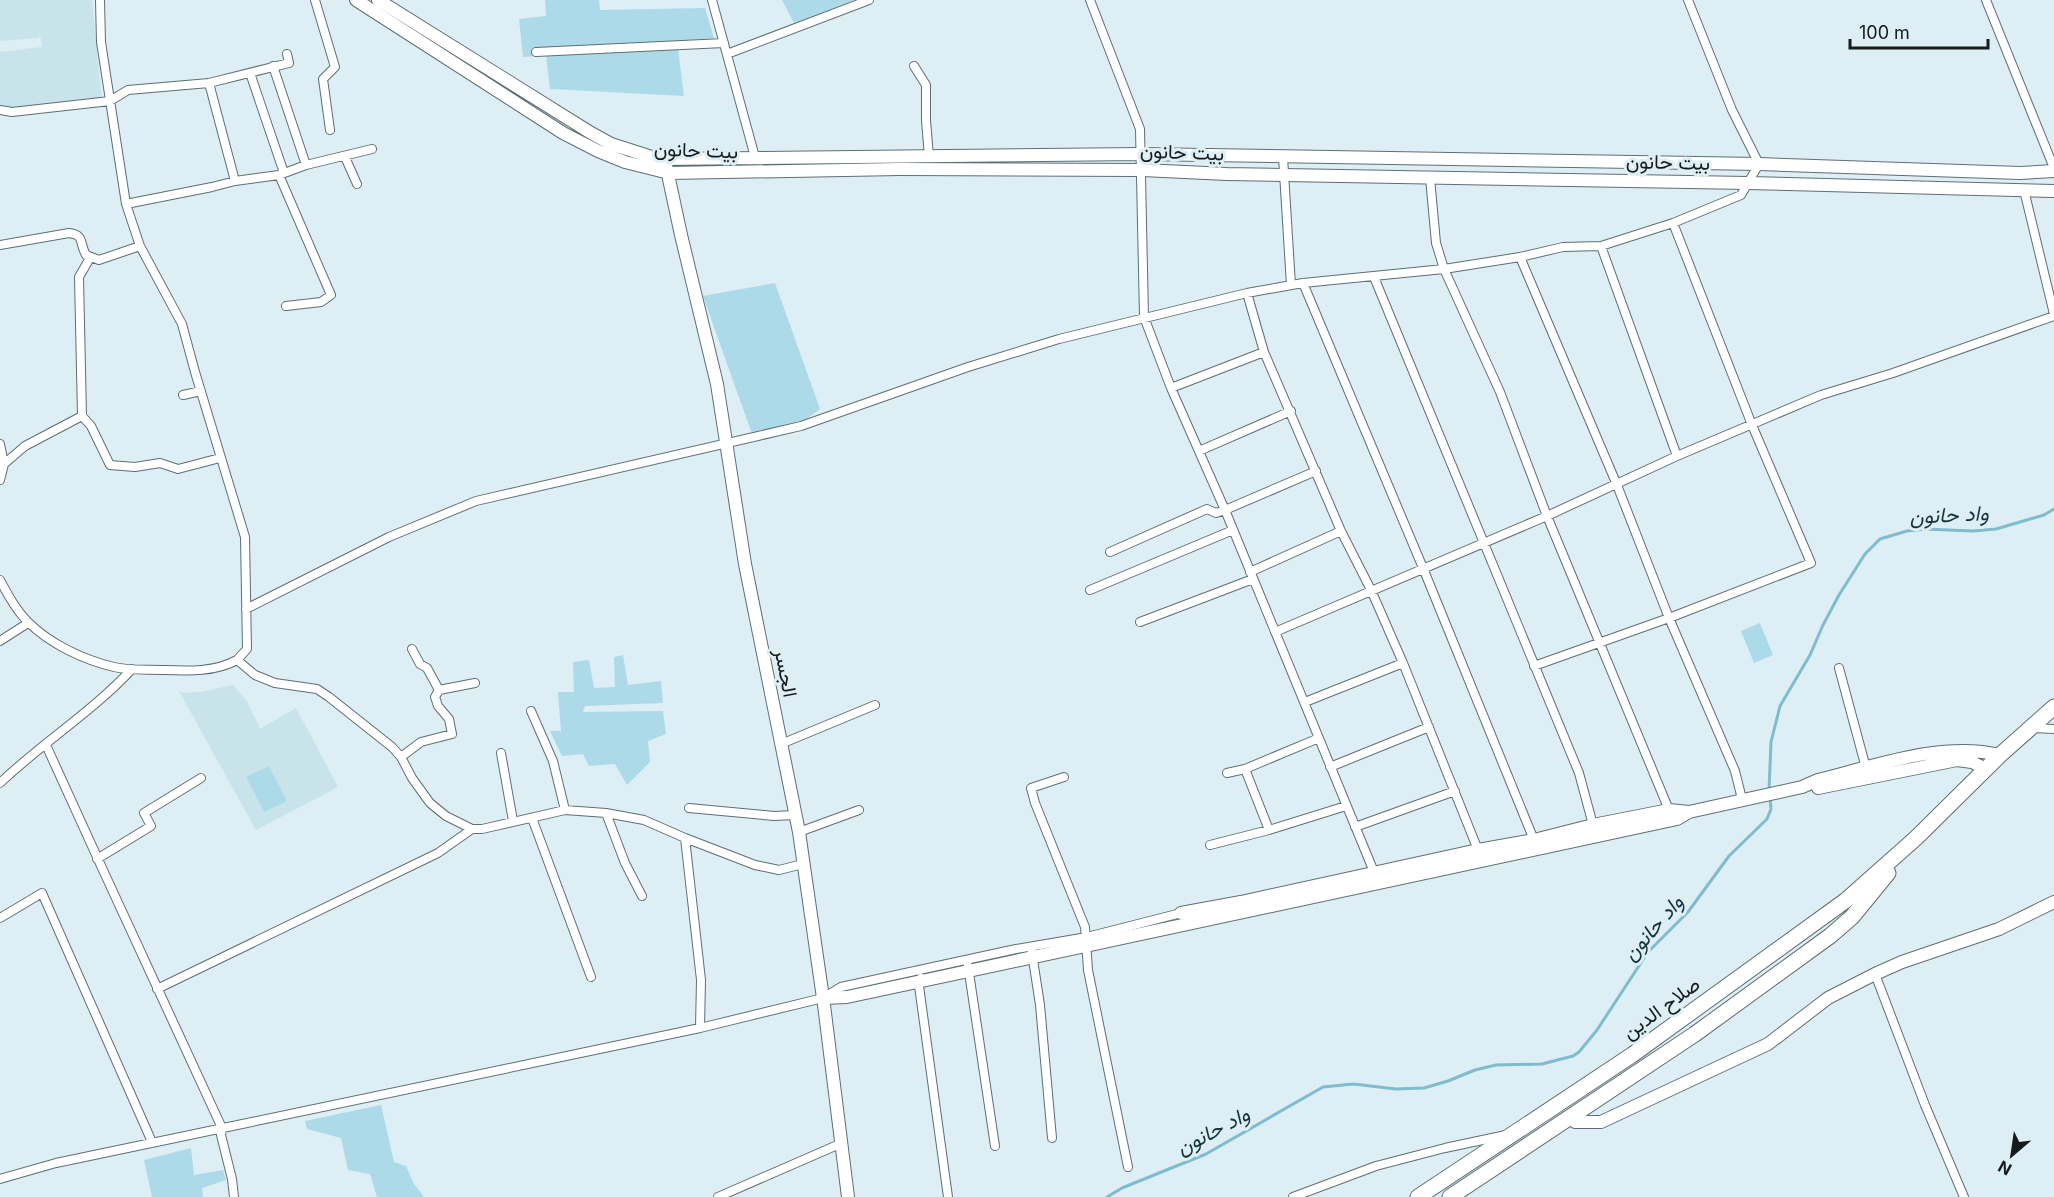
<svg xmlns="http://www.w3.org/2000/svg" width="2054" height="1197" font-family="Inter,Vazirmatn,sans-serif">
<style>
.built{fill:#c9e3eb}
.green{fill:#addae8}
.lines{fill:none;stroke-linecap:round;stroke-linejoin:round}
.stream{stroke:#7ebcce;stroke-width:3}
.street-casing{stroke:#5f6e73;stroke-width:10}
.secondary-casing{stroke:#5f6e73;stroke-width:14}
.highway-casing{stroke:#5f6e73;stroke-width:17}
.street{stroke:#fff;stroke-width:8}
.secondary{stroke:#fff;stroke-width:12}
.highway{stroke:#fff;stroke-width:15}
.labels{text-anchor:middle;stroke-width:6;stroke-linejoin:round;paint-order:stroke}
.street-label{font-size:20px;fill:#151b1d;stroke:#ddeef4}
.water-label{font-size:21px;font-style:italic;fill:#15343d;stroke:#ddeef4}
</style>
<rect width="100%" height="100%" fill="#ddeef4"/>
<path class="built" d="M 0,0 L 92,0 L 102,101 L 0,114 L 0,52 L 42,47 L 40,34 L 39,38 L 0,41 Z
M 233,685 L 247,701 L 260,729 L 296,708 L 338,787 L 256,830 L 179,691 L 184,693 L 200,692 Z"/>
<path class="green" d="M 545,0 L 599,0 L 600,10 L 705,8 L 714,38 L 677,41 L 684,96 L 550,89 L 546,55 L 523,57 L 519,19 L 546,16 Z
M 782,0 L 854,0 L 794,23 Z
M 775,283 L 820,409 L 805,420 L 752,434 L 703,296 Z
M 1760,623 L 1773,655 L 1754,663 L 1741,631 Z
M 623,655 L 628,685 L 661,681 L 663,703 L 585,706 L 583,712 L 663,711 L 666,734 L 648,741 L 650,762 L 627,785 L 615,764 L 589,766 L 583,754 L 562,756 L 550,731 L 561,731 L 558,692 L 574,692 L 573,662 L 589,660 L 594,688 L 615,687 L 614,657 Z
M 269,766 L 287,801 L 264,812 L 246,777 Z
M 381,1105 L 394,1162 L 406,1166 L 414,1184 L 424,1197 L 377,1197 L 370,1174 L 348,1170 L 341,1138 L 307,1129 L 305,1121 Z
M 191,1148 L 194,1175 L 223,1170 L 226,1180 L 202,1188 L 203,1197 L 152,1197 L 144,1160 Z"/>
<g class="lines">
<path class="stream" d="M 1769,790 L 1771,742 L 1780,706 L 1810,655 L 1823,625 L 1839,595 L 1865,554 L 1880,539 L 1907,531 L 1925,529 L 1973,531 L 1996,529 L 2044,515 L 2054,509
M 1107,1197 L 1122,1188 L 1206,1154 L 1323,1087 L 1353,1084 L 1396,1089 L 1424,1088 L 1448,1081 L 1475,1070 L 1496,1065 L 1542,1064 L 1573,1056 L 1579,1052 L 1597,1030 L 1648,952 L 1688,912 L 1729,856 L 1767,819 L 1771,809 L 1770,797"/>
<g class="street-casing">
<path id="street" d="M 100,0 L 101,42 L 126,204 L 140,246 L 182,324 L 195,372 L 245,537 L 247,649 L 237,660
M 315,0 L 335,67 L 323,79 L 330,130
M 712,0 L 755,157
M 1090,0 L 1140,129 L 1144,317 L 1171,388 L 1225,510 L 1374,872
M 1986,0 L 2054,168
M 536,52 L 724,43
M 727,54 L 869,0
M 273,66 L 306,165
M 914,66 L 926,85 L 926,120 L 929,157
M 250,73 L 284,173
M 209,83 L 235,181
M 0,110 L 12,112 L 110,101 L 128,90 L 209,83 L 289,63 L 287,54
M 345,157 L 357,184
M 1283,157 L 1291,285
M 279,175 L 331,295 L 321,302 L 286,306
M 1430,178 L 1436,243 L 1444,269 L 1500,392 L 1547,516 L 1669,810
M 2024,190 L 2054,314
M 126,204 L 212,187 L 235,181 L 279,175 L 306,165 L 372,149
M 0,245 L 69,233 C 85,235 79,243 86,255 L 99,260 L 140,246
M 1601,246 L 1677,456
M 1520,257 L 1617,485 L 1669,618 L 1735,771 L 1742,799
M 1374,277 L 1579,773 L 1593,825
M 1303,283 L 1423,568 L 1534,840
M 1247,293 L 1264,352 L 1341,531 L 1371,590 L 1403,663 L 1478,850
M 1171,388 L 1264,352
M 183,395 L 201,391
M 82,416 L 91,426 L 110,465 L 135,467 L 160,463 L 178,469 L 220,458
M 0,444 L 4,464 L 0,480
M 1199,451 L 1291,411
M 4,464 L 25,446 L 82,416 L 79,277 L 90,258
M 1110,552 L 1207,509 L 1216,513 L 1225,510 L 1316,471
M 1250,572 L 1341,531
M 0,580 C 8,595 16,610 28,622 C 50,644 84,660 114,667 C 130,671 148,669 165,670 C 189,671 215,672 237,660 L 255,675 L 275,683 L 317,689 L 329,697 L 392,747 L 401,757 L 412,778 L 430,803 L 446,816 L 472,829 L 482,829 L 565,810 L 606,813 L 625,863 L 642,896
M 1090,590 L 1233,530
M 246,609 L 389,537 L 476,501 L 801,426 L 968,367 L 1059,339 L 1247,293 L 1303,283 L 1444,269 L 1520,257 L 1563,247 L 1601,246 L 1673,223 L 1741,195 L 1759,164 L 1732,110 L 1688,0
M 1140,622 L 1253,579
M 1275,632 L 1547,516 L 1677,456 L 1821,395 L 1893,373 L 2054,316
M 0,641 L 28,623
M 412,649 L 420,664 L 427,668 L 439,690
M 1534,666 L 1669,618 L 1811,563 L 1752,425 L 1673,223
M 1839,668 L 1866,768
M 1305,702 L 1403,663
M 531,711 L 553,761 L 565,810
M 2031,728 L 2054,729
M 781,744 L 875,705
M 46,745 C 104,873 163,1001 222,1128 L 221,1135 L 232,1179 L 234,1197
M 501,753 L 513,821
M 401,757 L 421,742 L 452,734 L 449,719 L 438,706 L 435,697 L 439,690 L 475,683
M 1330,767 L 1429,727
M 1227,773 L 1245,769
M 1064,777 L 1031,788 L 1035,803 L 1085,927 L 1088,970 L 1128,1167
M 0,783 C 42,743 92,712 132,669
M 689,808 L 774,816 L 795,815
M 606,813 L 644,820 L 685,838 L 755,865 L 779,870 L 803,864
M 532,818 L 591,977
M 1355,827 L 1455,791
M 1269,830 L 1245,769 L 1319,738
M 799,832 L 859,810
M 685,838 L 701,980 L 700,1028
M 1210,845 L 1269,830 L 1346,806
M 97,859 L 151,826 L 144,813 L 201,778
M 0,918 L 42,893 L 152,1142
M 1032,953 L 1040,1005 L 1052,1138
M 968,966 L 995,1146
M 1875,974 L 1925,1105 L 1964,1197
M 921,978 L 919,986 L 948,1197
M 157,989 L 438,853 L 472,829
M 0,1179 L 56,1163 L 700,1028 L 823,998 L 841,987 L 1016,949 L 1087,937 L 1181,913
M 718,1197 L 842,1143
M 1293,1197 L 1376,1166 L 1445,1148 L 1506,1135"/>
</g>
<g class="secondary-casing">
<path id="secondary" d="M 356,0 L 563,133 L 598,151 L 625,162 L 669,173 L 900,169 L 1142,170 L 1227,174 L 1748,183 L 2054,191
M 378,0 L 591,133 L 611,144 L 658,159 L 1141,154 L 1759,164 L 2020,173 L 2054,171
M 666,165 L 681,235 L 717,384 L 745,564 L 799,832 L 824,1005 L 848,1197
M 1818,788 L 1957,760 L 1972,762 L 1986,769
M 1181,913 L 1241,902 L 1478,850 L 1534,840 L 1593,825 L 1669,810 L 1689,812
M 823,998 L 847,997 L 1677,819 L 1689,812 L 1802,787 L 1818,780 C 1875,766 1942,741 2000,755
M 1570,1117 L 1575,1122 L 1601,1122 L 1768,1044 L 1828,998 L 1875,974 L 1902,962 L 1999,929 L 2054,902"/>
</g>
<g class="highway-casing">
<path id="highway" d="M 1418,1197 L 1632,1055 L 1845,901 L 1916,838 L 2000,755 L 2054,707
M 1450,1197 L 1695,1034 L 1830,936 L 1852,917 L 1888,873"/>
</g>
<use href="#street" class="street"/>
<use href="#secondary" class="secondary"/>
<use href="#highway" class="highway"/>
</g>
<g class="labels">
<g class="street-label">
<text transform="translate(696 150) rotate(2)" y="7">بيت حانون</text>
<text transform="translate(1182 152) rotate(2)" y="7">بيت حانون</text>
<text transform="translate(1668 162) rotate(1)" y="7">بيت حانون</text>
<text transform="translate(786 673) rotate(79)" y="7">الجسر</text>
<text transform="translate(1661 1008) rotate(-36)" y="7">صلاح الدين</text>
</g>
<g class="water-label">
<text transform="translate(1949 515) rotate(-3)" y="7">واد حانون</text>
<text transform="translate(1653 928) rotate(-49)" y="7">واد حانون</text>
<text transform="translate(1213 1131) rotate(-28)" y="7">واد حانون</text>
</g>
</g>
<g transform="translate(2012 1155) rotate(209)" stroke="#ddeef4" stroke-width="4.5" paint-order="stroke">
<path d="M0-4.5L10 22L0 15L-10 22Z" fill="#151b1d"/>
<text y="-9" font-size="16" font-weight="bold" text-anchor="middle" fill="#151b1d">N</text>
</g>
<path d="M1850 39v9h138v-9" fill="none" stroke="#151b1d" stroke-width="3"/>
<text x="1859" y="39" font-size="18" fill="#151b1d" stroke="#ddeef4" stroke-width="4.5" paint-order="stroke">100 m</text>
</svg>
